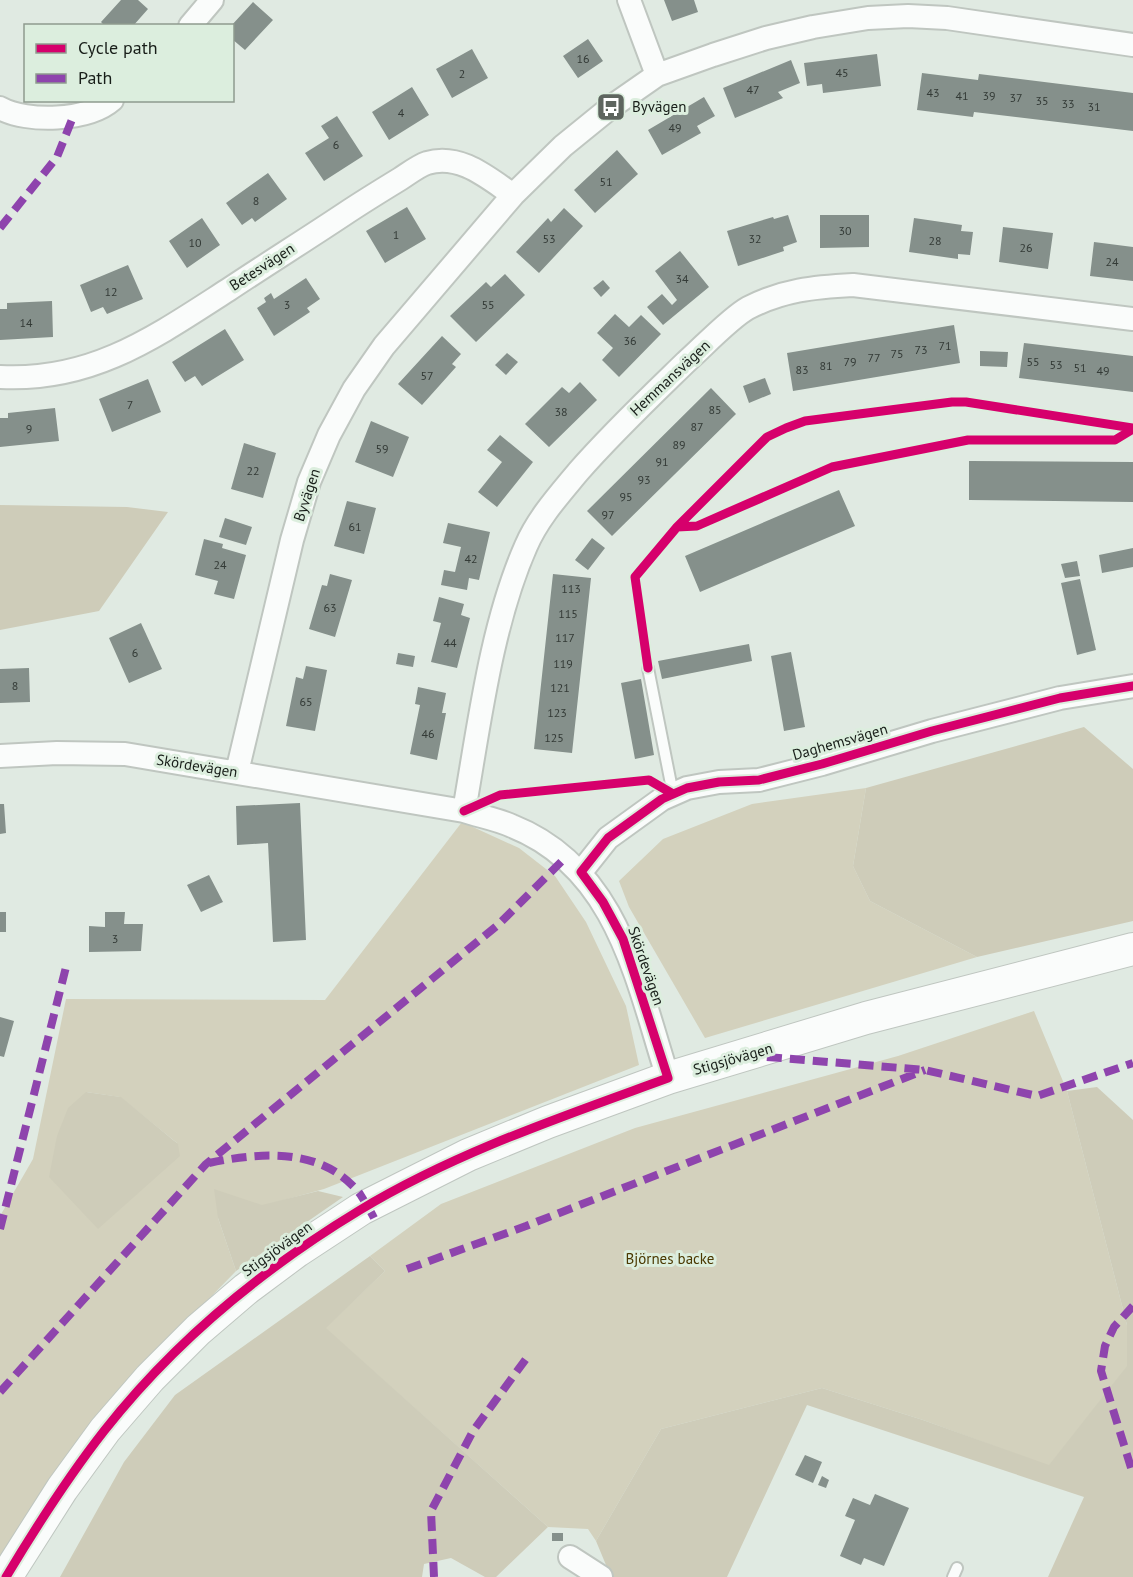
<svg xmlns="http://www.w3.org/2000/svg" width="1133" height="1577" font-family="'PT Sans',sans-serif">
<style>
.green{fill:#d3d1bd;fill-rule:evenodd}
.forest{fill:#ceccb9}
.building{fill:#85908b}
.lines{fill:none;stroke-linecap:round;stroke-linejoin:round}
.service-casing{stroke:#bfc6c0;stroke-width:14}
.minor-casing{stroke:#bfc6c0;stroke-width:26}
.secondary-casing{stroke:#bfc6c0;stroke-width:34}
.service{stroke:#fafcfb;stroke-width:10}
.minor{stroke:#fafcfb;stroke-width:22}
.secondary{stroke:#fafcfb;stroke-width:32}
.quiet{stroke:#8e44ad;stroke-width:8;stroke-dasharray:15 8;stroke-linecap:butt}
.cycleway-casing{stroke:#dceede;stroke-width:13}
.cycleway{stroke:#d6006c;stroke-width:9}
.labels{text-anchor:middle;stroke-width:6;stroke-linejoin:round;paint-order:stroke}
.number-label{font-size:12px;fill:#333a36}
.poi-label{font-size:15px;fill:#181e19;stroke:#dceede;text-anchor:start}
.street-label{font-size:15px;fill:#181e19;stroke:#dceede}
.park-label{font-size:15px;fill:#4a3800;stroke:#dceede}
</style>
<rect width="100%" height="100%" fill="#e0eae2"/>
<path class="green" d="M 866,788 L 853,866 L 870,901 L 977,957 L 705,1038 L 629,907 L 619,881 L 663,839 L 752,804 Z
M 462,822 L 519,848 L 555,876 L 586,922 L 626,1006 L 639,1065 L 324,1189 L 218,1218 L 236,1271 L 136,1374 L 0,1577 L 0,1216 L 33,1159 L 66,999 L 325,1000 ZM 86,1092 L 120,1097 L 177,1143 Z
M 1034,1011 L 1067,1091 L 1127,1325 L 1127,1367 L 1049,1466 L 923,1420 L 822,1388 L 661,1429 L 596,1541 L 588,1529 L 548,1527 L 325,1328 L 385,1271 L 370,1256 L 441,1204 L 635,1128 L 898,1056 Z"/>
<path class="forest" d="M 0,505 L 127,507 L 168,512 L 99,611 L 0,630 Z
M 1084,727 L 1133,769 L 1133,921 L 977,957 L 870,901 L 853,866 L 866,788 Z
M 1097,1087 L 1133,1120 L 1133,1577 L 1048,1577 L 1084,1497 L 807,1405 L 727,1577 L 611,1577 L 596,1541 L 661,1429 L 822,1388 L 923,1420 L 1049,1465 L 1127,1366 L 1127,1325 L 1067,1091 Z
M 86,1092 L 121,1097 L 178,1144 L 180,1156 L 98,1229 L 49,1177 L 57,1136 L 68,1108 Z
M 214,1189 L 262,1205 L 318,1191 L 343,1197 L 236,1271 L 218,1218 Z
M 370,1256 L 385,1271 L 326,1328 L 548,1527 L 496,1577 L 485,1577 L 451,1558 L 424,1564 L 422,1577 L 60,1577 L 124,1462 L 175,1395 Z"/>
<path class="building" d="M 121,0 L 138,0 L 148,9 L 133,26 L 105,26 L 101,22 Z
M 664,0 L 694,0 L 698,12 L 672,21 Z
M 253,2 L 273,20 L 245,50 L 232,39 L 232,26 L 231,26 Z
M 588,39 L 603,61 L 578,78 L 563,56 Z
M 472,49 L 488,78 L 452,98 L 436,69 Z
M 877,54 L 881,86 L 823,93 L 822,84 L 807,86 L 804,63 Z
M 791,60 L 800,83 L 778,92 L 783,98 L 735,118 L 723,88 Z
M 922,73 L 978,80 L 979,74 L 1133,93 L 1133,131 L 974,112 L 973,117 L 917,110 Z
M 412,87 L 429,115 L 389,140 L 372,112 Z
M 704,97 L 715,116 L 697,126 L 701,133 L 662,155 L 648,130 Z
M 337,116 L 363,156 L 324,181 L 305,153 L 329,138 L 321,126 Z
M 617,150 L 638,174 L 595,213 L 574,190 Z
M 268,173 L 287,199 L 255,222 L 252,218 L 242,225 L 226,203 Z
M 407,207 L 426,239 L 385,263 L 366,231 Z
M 564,208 L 583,226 L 539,273 L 516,252 L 548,218 L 551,222 Z
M 788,215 L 797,242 L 783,247 L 784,251 L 738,266 L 727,231 L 773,217 L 774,219 Z
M 820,215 L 869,215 L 869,247 L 820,248 Z
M 202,218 L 220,245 L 187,268 L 169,241 Z
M 914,218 L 962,225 L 961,231 L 973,232 L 970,255 L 958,254 L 958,259 L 909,252 Z
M 1003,227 L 1053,233 L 1048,269 L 999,262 Z
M 1094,242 L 1133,247 L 1133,281 L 1090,276 Z
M 680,251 L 709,287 L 663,325 L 647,307 L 662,294 L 672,305 L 677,300 L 655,271 Z
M 128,265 L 143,299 L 107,314 L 103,307 L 91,312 L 80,285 Z
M 505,274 L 525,295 L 476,342 L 450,316 L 486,282 L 491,287 Z
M 306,278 L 320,299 L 307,308 L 310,312 L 274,336 L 257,308 L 266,302 L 264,298 L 271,293 L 274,299 Z
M 603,280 L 610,288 L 601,297 L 593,288 Z
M 52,301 L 53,337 L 0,340 L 0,309 L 7,309 L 7,303 Z
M 615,314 L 629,327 L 641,315 L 661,334 L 619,377 L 602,360 L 613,348 L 597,333 Z
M 954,325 L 960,363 L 793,391 L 787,353 Z
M 225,329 L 244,360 L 202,386 L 195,376 L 185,382 L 172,362 Z
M 442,336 L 461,354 L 452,364 L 456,367 L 422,405 L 398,384 Z
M 1024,343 L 1133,356 L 1133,392 L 1019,378 Z
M 980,351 L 1008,352 L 1007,367 L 980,366 Z
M 507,353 L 518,362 L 506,375 L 495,365 Z
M 765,378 L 771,394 L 749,403 L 743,386 Z
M 148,379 L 161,412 L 112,432 L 99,399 Z
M 580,382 L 597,400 L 549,447 L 525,424 L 562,387 L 569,393 Z
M 711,388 L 736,414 L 612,536 L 587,511 Z
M 55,408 L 59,441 L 0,447 L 0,418 L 8,418 L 8,413 Z
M 371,421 L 409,437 L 393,477 L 355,462 Z
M 500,435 L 533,462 L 497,507 L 478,492 L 502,462 L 487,450 Z
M 244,443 L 276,453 L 263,498 L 231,489 Z
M 969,461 L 1133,462 L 1133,502 L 969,500 Z
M 839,490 L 855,526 L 700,592 L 685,556 Z
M 347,501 L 376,508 L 364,554 L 334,546 Z
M 225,518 L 252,527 L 246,545 L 219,537 Z
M 448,523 L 490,532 L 479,580 L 469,578 L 467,590 L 441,585 L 444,570 L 455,572 L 461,547 L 443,543 Z
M 592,538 L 605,548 L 588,570 L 575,560 Z
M 204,539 L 223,544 L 222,548 L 246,555 L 234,599 L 214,594 L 218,581 L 195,575 Z
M 1133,548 L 1133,567 L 1102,573 L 1099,555 Z
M 1077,561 L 1080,576 L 1065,578 L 1061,564 Z
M 330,574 L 352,580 L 335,637 L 309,629 L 322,585 L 327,586 Z
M 553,574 L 591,578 L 572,753 L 534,749 Z
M 1080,579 L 1096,650 L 1077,655 L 1061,583 Z
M 439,597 L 464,604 L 461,615 L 470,618 L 457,668 L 431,662 L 441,623 L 433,621 Z
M 141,623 L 162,669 L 129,683 L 109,638 Z
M 749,644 L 752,661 L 662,679 L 658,661 Z
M 791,652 L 805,727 L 784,731 L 771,656 Z
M 398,653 L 415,656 L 413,667 L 396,664 Z
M 306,666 L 327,670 L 315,731 L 286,726 L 296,677 L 303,679 Z
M 29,668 L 30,702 L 0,703 L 0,669 Z
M 641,679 L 654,755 L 635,759 L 621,683 Z
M 418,687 L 446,693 L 442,713 L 446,713 L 437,760 L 410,754 L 420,705 L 415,704 Z
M 300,803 L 306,940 L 273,942 L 268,843 L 237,845 L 236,806 Z
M 0,804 L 4,804 L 6,833 L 0,834 Z
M 209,875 L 223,902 L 201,912 L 187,885 Z
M 0,912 L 6,912 L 6,932 L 0,932 Z
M 105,912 L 125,912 L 124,924 L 143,924 L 141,951 L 89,952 L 89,926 L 105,927 Z
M 0,1017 L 14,1021 L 4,1057 L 0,1056 Z
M 805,1455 L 822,1462 L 813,1483 L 795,1475 Z
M 822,1476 L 829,1480 L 826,1488 L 818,1485 Z
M 875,1494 L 909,1508 L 884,1566 L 864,1558 L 861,1565 L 840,1556 L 855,1520 L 845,1516 L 853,1498 L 870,1505 Z
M 552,1533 L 563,1533 L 563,1541 L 552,1541 Z"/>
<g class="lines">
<g class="service-casing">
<path id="service" d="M 648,668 L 673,794
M 953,1577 L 957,1568"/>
</g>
<g class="minor-casing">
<path id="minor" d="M 629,0 L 657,75
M 190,26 L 212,0
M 0,108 C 27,123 88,121 112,100
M 0,377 C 92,382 155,337 228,290 C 267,264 307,239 346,213 C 364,201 382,190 400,179 C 408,174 418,166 427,163 C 460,153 488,178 513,195
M 0,756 L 57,753 L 125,754 L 464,811 C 479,816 497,819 512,826 C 618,868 637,982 668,1078
M 237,772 L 292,540 L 309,482 L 329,435 L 354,389 L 384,346 L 513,195 L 563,146 L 611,107 L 657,75 L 713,55 L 766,38 L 813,27 L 868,18 L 908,16 L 947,18 L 1133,45
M 464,811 C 479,726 491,625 526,546 C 538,518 559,495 578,472 C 612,433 649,398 686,362 C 702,348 730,318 748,308 C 783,290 814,287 853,285 L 1133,319
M 581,872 L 608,838 L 662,799 L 687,788 L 719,782 L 759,780 L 822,764 L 932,731 L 1060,698 L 1133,686
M 570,1557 L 601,1577"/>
</g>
<g class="secondary-casing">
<path id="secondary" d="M 6,1577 L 62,1489 L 105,1430 L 150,1378 L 198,1330 L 246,1289 L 297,1251 L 361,1209 L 468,1155 L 548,1122 L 668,1078 L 866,1018 L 1133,949"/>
</g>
<use href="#service" class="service"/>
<use href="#minor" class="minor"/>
<use href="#secondary" class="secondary"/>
<path class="quiet" d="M 0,228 L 57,157 L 73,117
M 744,1055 L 925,1070 L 1037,1096 L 1133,1063
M 209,1163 C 262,1152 323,1147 360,1194 C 365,1202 370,1210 374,1218
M 0,1229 L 66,967
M 407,1269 L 526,1226 L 925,1070
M 1133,1306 L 1114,1327 L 1105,1346 L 1101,1371 L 1133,1474
M 0,1392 L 206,1164 L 499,924 L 564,859
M 434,1577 L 431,1511 L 473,1431 L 526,1359"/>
<g class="cycleway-casing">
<path id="cycleway" d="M 677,527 L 767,437 L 786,428 L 805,421 L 952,402 L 966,402 L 1133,428
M 648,668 L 635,577 L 677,527 L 697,526 L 832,467 L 968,440 L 1115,440 L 1133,429
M 464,811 L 500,795 L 649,780 L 673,794
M 6,1577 C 36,1527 68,1477 104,1431 C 174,1342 264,1268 360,1210 C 456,1152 564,1116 668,1078 L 623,939 L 603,902 L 581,872 L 608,838 L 662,799 L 687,788 L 719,782 L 759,780 L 822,764 L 932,731 L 1060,698 L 1133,686"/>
</g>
<use href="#cycleway" class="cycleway"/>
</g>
<defs>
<g id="bus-square" transform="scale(1.5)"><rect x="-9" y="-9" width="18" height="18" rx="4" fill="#5e655f" stroke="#dceede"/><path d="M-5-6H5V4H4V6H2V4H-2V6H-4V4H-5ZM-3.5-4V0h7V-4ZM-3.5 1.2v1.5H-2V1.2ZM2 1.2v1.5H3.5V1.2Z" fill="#fff"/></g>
</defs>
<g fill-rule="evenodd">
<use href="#bus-square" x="611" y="107"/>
</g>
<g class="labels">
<g class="number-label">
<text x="583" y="63">16</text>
<text x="842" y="77">45</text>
<text x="462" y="78">2</text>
<text x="753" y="94">47</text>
<text x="933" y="97">43</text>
<text x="962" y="100">41</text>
<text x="989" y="100">39</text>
<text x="1016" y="102">37</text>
<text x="1042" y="105">35</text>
<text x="1068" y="108">33</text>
<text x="1094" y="111">31</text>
<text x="401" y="117">4</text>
<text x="675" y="132">49</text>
<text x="336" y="149">6</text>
<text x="606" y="186">51</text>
<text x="256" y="205">8</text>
<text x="845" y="235">30</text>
<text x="396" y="239">1</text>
<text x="549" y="243">53</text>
<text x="755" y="243">32</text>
<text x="935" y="245">28</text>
<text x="195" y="247">10</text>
<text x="1026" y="252">26</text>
<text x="1112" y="266">24</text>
<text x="682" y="283">34</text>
<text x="111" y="296">12</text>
<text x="287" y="309">3</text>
<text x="488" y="309">55</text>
<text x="26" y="327">14</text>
<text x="630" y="345">36</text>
<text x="945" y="350">71</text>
<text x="921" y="354">73</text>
<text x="897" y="358">75</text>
<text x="874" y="362">77</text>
<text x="850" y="366">79</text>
<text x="1033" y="366">55</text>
<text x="1056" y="369">53</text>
<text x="826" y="370">81</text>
<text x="1080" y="372">51</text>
<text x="802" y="374">83</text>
<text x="1103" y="375">49</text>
<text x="427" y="380">57</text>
<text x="130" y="409">7</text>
<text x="715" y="414">85</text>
<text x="561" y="416">38</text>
<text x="697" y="431">87</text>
<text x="29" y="433">9</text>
<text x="679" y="449">89</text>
<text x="382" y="453">59</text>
<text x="662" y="466">91</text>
<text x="253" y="475">22</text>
<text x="644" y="484">93</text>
<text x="626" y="501">95</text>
<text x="608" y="519">97</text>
<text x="355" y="531">61</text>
<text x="471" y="563">42</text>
<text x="220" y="569">24</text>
<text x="571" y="593">113</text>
<text x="330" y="612">63</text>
<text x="568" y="618">115</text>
<text x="565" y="642">117</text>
<text x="450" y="647">44</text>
<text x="135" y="657">6</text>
<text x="563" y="668">119</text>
<text x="15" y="690">8</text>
<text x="560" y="692">121</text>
<text x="306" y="706">65</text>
<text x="557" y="717">123</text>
<text x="428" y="738">46</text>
<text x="554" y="742">125</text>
<text x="115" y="943">3</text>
</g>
<g class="poi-label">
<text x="632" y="112">Byvägen</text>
</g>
<g class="street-label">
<text transform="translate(262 267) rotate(-33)" y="5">Betesvägen</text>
<text transform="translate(670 378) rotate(-43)" y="5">Hemmansvägen</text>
<text transform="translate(307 495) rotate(-72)" y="5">Byvägen</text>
<text transform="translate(840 742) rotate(-16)" y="5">Daghemsvägen</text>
<text transform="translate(197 766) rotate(9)" y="5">Skördevägen</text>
<text transform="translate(646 966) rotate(71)" y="5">Skördevägen</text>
<text transform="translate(733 1059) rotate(-16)" y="5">Stigsjövägen</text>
<text transform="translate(277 1249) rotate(-36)" y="5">Stigsjövägen</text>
</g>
<g class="park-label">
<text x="670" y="1264">Björnes backe</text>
</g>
</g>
<rect x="24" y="24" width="210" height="78" fill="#dceede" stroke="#8e9b8f" stroke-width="1.5"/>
<rect x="36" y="44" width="30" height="9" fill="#d6006c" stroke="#8e9b8f" stroke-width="1.5"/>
<text x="78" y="54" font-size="18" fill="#181e19">Cycle path</text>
<rect x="36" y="74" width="30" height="9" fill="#8e44ad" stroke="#8e9b8f" stroke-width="1.5"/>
<text x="78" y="84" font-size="18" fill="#181e19">Path</text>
</svg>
